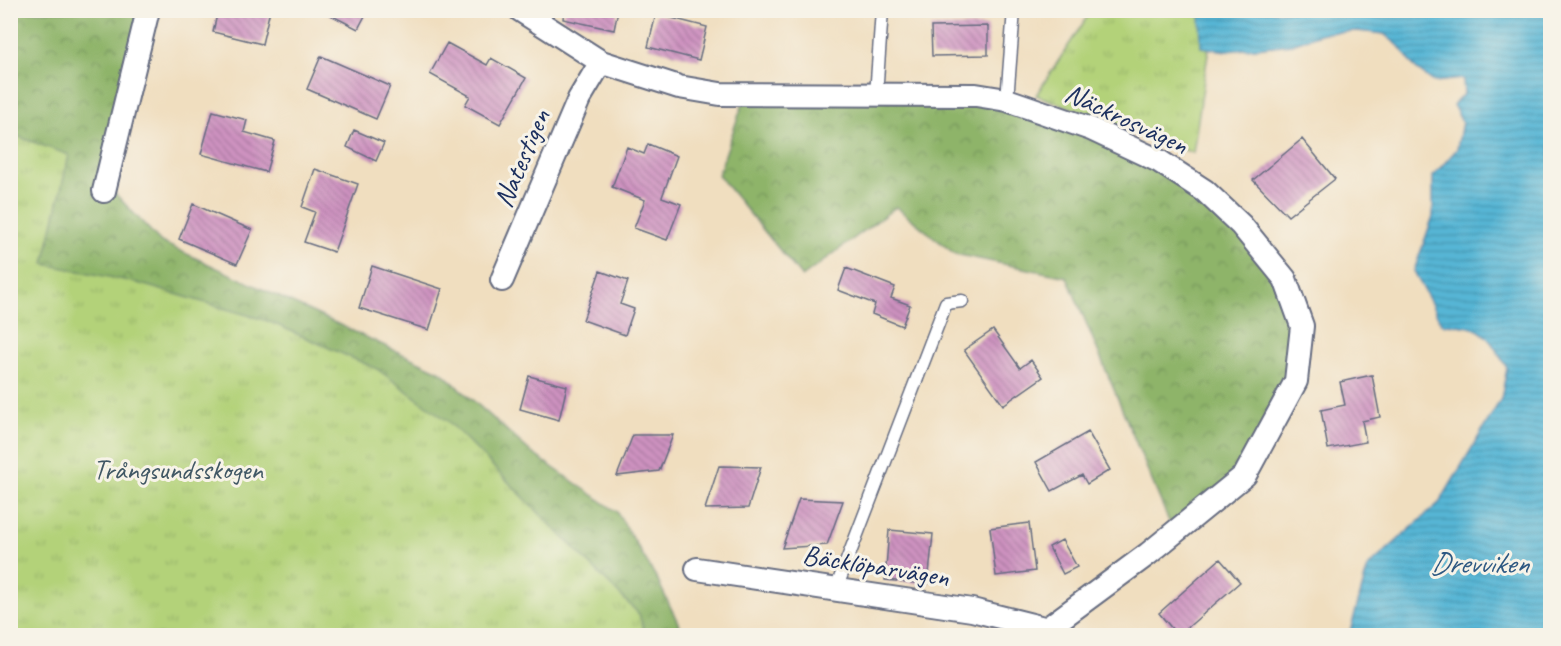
<svg xmlns="http://www.w3.org/2000/svg" width="1561" height="646" font-family="Caveat,sans-serif">
<style>
.forest{fill:url(#forest-crowns);stroke:#547264;stroke-width:1.5}
.park{fill:url(#park-tufts);stroke:#67806c;stroke-width:1.5}
.water{fill:url(#water-rules);stroke:#38729a;stroke-width:1.5}
.building{fill:url(#building-back-hatch)}
.lines{fill:none;stroke-linecap:round;stroke-linejoin:round}
.service-casing{stroke:#666c80;stroke-width:15}
.minor-casing{stroke:#666c80;stroke-width:26}
.service{stroke:#fff;stroke-width:12}
.minor{stroke:#fff;stroke-width:22}
.labels{text-anchor:middle;stroke-width:6;stroke-linejoin:round;paint-order:stroke}
.street-label{font-size:28px;fill:#1b2f5e;stroke:#f7f3e8}
.park-label{font-size:28px;fill:#415865;stroke:#f7f3e8}
.water-label{font-size:30px;font-style:italic;fill:#2d5882;stroke:#f7f3e8}
</style>
<defs>
<pattern id="forest-crowns" width="20" height="18" patternUnits="userSpaceOnUse" patternTransform="scale(1.5)"><rect width="20" height="18" fill="#8eb469"/><path d="M2 6a3 3 0 1 1 6 0M12 15a3 3 0 1 1 6 0" fill="none" stroke="#73935a"/></pattern>
<pattern id="park-tufts" width="24" height="20" patternUnits="userSpaceOnUse" patternTransform="scale(1.5)"><rect width="24" height="20" fill="#b3d279"/><path d="M3 7l-1-3M5 7V3M7 7l1-3M15 17l-1-3M17 17v-4M19 17l1-3" fill="none" stroke="#99b56b"/></pattern>
<pattern id="water-rules" width="6" height="5" patternUnits="userSpaceOnUse" patternTransform="scale(1.5)"><rect width="6" height="5" fill="#56b6d5"/><path d="M0 2.5h6" fill="none" stroke="#4694b0"/></pattern>
<pattern id="building-back-hatch" width="6" height="6" patternUnits="userSpaceOnUse" patternTransform="scale(1.5)"><rect width="6" height="6" fill="#ce92c0"/><path d="M-1 5l2 2M0 0l6 6M5-1l2 2" fill="none" stroke="#a6789f"/></pattern>
</defs>
<rect width="100%" height="100%" fill="#f7f3e8"/>
<filter id="ink" filterUnits="userSpaceOnUse"><feTurbulence type="fractalNoise" baseFrequency=".0167" numOctaves="2"/><feDisplacementMap in="SourceGraphic" scale="12" xChannelSelector="R" yChannelSelector="G"/><feConvolveMatrix kernelMatrix="1 2 1 2 8 2 1 2 1" color-interpolation-filters="sRGB"/></filter>
<filter id="wash" filterUnits="userSpaceOnUse"><feTurbulence type="fractalNoise" baseFrequency=".008" numOctaves="4" result="noise"/><feDisplacementMap in="SourceGraphic" scale="24" xChannelSelector="R" yChannelSelector="G"/><feGaussianBlur stdDeviation="1.35" result="paint"/><feColorMatrix in="noise" values="0 0 0 0 0 0 0 0 0 0 0 0 0 0 0 0 0 1.4 0 .05"/><feComposite in="paint" operator="in"/></filter>
<g filter="url(#wash)">
<rect width="100%" height="100%" fill="#f0debf"/>
<path class="forest" d="M 10,11 L 148,11 L 106,184 L 161,242 L 441,372 L 532,453 L 617,512 L 656,577 L 684,635 L 11,635 Z
M 746,94 L 976,95 L 1091,129 L 1241,225 L 1302,326 L 1296,381 L 1245,475 L 1173,531 L 1067,277 L 955,254 L 896,207 L 802,277 L 718,175 Z"/>
<path class="park" d="M 1091,11 L 1393,11 L 1210,40 L 1193,153 L 1036,95 Z
M 11,134 L 69,155 L 44,264 L 134,282 L 268,321 L 377,369 L 449,422 L 639,614 L 645,635 L 11,635 Z"/>
<path class="water" d="M 1200,11 L 1550,11 L 1550,635 L 1349,635 L 1368,567 L 1440,502 L 1501,399 L 1507,368 C 1486,333 1485,325 1442,324 L 1414,271 L 1433,216 L 1433,176 L 1457,149 L 1462,122 L 1453,105 L 1464,94 L 1463,79 L 1434,82 L 1416,69 L 1399,46 L 1384,34 L 1357,31 L 1323,33 L 1292,44 L 1227,51 L 1201,47 Z"/>
<g id="blocks">
<path class="building" d="M 218,10 L 270,10 L 262,44 L 213,32 Z
M 321,10 L 368,10 L 358,29 Z
M 564,10 L 618,10 L 614,30 L 563,19 Z
M 656,14 L 707,27 L 699,60 L 648,47 Z
M 988,26 L 988,55 L 932,56 L 931,27 Z
M 447,43 L 487,65 L 491,58 L 526,78 L 500,124 L 465,105 L 470,96 L 430,74 Z
M 321,56 L 390,86 L 376,119 L 307,89 Z
M 213,111 L 247,120 L 244,132 L 275,141 L 266,172 L 201,154 Z
M 354,130 L 384,143 L 376,161 L 347,147 Z
M 1302,139 L 1335,179 L 1288,216 L 1253,180 Z
M 648,144 L 677,156 L 662,197 L 681,204 L 667,240 L 634,228 L 645,200 L 612,187 L 627,147 L 644,154 Z
M 315,169 L 358,184 L 334,252 L 304,242 L 315,212 L 302,207 Z
M 193,204 L 252,230 L 237,264 L 179,239 Z
M 372,266 L 442,289 L 429,330 L 359,308 Z
M 846,268 L 895,287 L 891,298 L 910,305 L 902,326 L 872,314 L 875,304 L 838,290 Z
M 600,271 L 628,281 L 620,304 L 634,309 L 625,335 L 583,320 Z
M 993,330 L 1020,368 L 1031,360 L 1043,377 L 1003,405 L 964,350 Z
M 1372,375 L 1380,417 L 1362,421 L 1366,442 L 1328,449 L 1321,410 L 1345,405 L 1340,382 Z
M 529,376 L 567,386 L 559,420 L 520,409 Z
M 1088,432 L 1110,470 L 1087,484 L 1082,475 L 1052,491 L 1036,462 Z
M 633,435 L 673,435 L 659,471 L 617,476 Z
M 719,466 L 761,467 L 748,508 L 705,509 Z
M 799,499 L 843,501 L 827,545 L 782,548 Z
M 1029,523 L 1035,571 L 996,576 L 990,528 Z
M 889,530 L 933,534 L 928,584 L 885,580 Z
M 1062,540 L 1077,567 L 1063,574 L 1049,547 Z
M 1220,559 L 1240,582 L 1178,636 L 1159,613 Z"/>
</g>
</g>
<g filter="url(#ink)">
<use href="#blocks" fill-opacity="0" stroke="#666c80" stroke-width="1.5"/>
<g class="lines">
<g class="service-casing">
<path id="service" d="M 876,95 L 882,10
M 1007,100 L 1014,10
M 836,589 L 946,303 L 962,301"/>
</g>
<g class="minor-casing">
<path id="minor" d="M 520,10 L 601,62 L 679,87 L 720,94 L 976,95 L 1007,100 L 1091,129 L 1159,161 L 1205,191 L 1241,225 L 1285,279 L 1302,326 L 1296,381 L 1245,475 L 1148,554 L 1037,636
M 104,191 L 148,10
M 502,280 L 579,99 L 601,62
M 697,569 L 972,610 L 1044,628"/>
</g>
<use href="#service" class="service"/>
<use href="#minor" class="minor"/>
</g>
</g>
<g class="labels">
<g class="street-label">
<text transform="translate(1127 118) rotate(25)" y="10">Näckrosvägen</text>
<text transform="translate(521 158) rotate(-67)" y="10">Natestigen</text>
<text transform="translate(876 565) rotate(9)" y="10">Bäcklöparvägen</text>
</g>
<g class="park-label">
<text x="178" y="479">Trångsundsskogen</text>
</g>
<g class="water-label">
<text x="1479" y="573">Drevviken</text>
</g>
</g>
<rect width="1561" height="646" fill="none" stroke="#f7f3e8" stroke-width="36"/>
</svg>
